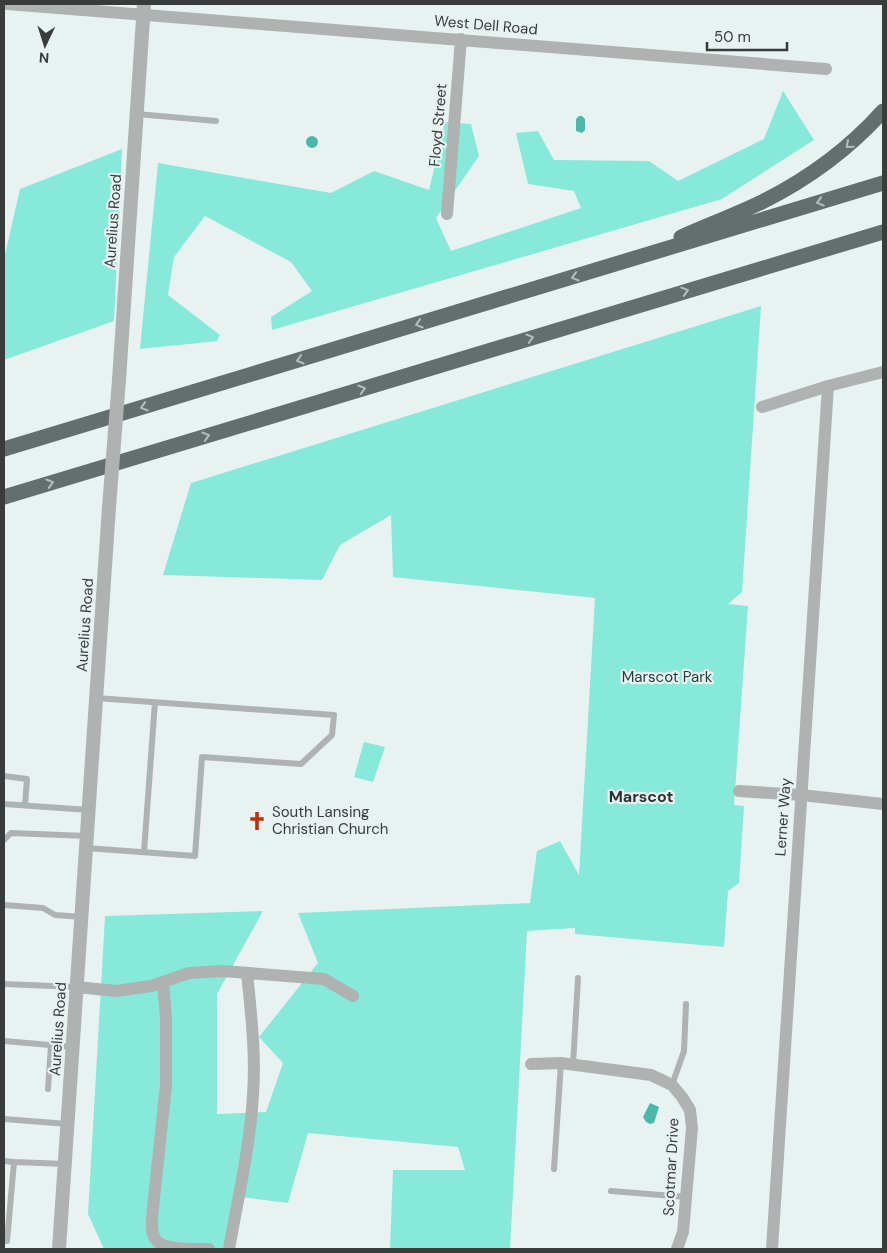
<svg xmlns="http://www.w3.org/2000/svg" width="887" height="1253" font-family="'DM Sans',sans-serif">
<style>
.green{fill:#86e9da}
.water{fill:#4ab9aa}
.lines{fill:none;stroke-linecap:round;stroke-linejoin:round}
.service{stroke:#aeb3b2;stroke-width:6}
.minor{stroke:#aeb3b2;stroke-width:12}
.tertiary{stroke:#aeb3b2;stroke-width:14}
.motorway{stroke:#646e6c;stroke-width:15}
.tertiary-bridge{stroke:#aeb3b2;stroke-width:14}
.oneway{stroke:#b3bebc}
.labels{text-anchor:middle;stroke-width:4.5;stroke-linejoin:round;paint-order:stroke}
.street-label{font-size:15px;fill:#383d3c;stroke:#e8f3f1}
.park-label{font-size:15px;fill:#253e3a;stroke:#e8f3f1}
.poi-label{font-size:15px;fill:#383d3c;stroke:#e8f3f1;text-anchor:start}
.neighbourhood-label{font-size:16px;font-weight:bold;fill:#2b3432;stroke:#e8f3f1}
</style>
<rect width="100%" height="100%" fill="#e8f3f1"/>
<path class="green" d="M 783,91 L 814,140 L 722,199 L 272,330 L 271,317 L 312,291 L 291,262 L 205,216 L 174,257 L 168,295 L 220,335 L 217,341 L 140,349 L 158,163 L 331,193 L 374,171 L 429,190 L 445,122 L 471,124 L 479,156 L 436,218 L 451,251 L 581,208 L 574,191 L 528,184 L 516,133 L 538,131 L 554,160 L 649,161 L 678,181 L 764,139 Z
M 122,149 L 114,321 L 4,360 L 4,259 L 20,189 Z
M 761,306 L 742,592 L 728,604 L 748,606 L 734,805 L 744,806 L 739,883 L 728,891 L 724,947 L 575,934 L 575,928 L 527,931 L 510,1249 L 390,1249 L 393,1170 L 465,1170 L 458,1147 L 308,1133 L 288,1203 L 241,1197 L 226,1249 L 104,1249 L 88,1214 L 105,916 L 263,911 L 217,994 L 217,1114 L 266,1112 L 283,1063 L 259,1037 L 318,963 L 298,913 L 530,903 L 537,851 L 560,841 L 579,875 L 595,598 L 393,577 L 391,515 L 340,545 L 322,580 L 163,575 L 191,483 Z
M 364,742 L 385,747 L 373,782 L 354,777 Z"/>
<path class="water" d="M 579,116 L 582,116 L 585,119 L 585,130 L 582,133 L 576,131 L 576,119 Z
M306 142a6 6 0 1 1 12 0a6 6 0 1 1-12 0Z
M 650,1103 L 659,1107 L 654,1123 L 650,1124 L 646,1122 L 643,1117 Z"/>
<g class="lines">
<path class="service" d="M 137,114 L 216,121
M 4,776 L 27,779 L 25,805
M 4,804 L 89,810
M 4,840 L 11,833 L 87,836
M 86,848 L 195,856 L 202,757 L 301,764 L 332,735 L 334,715 L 96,698
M 144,852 L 155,702
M 4,905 L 43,908 L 55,915 L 82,917
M 4,984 L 77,987
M 4,1041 L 73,1047
M 573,1065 L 578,978
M 672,1085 L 684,1051 L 686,1004
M 48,1089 L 51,1045
M 4,1119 L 68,1124
M 4,1161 L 14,1162
M 554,1169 L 561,1063
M 611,1191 L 686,1197
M 7,1241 L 14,1162 L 65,1164"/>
<path class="minor" d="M 7,4 L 826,69
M 447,214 L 461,39
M 762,407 L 828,386 L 883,372
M 739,791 L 801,795 L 883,804
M 163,983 L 166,1017 L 166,1085 L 152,1217 C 152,1224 151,1234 156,1240 C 164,1251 196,1249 209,1249
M 77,987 L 116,991 L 151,986 L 189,973 L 223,971 L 324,979 L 353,996
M 531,1064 L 561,1063 L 651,1075 L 672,1085 L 682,1097 L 690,1110 L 692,1128 L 683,1232 L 677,1249
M 229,1249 C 238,1198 250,1147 253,1095 C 256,1054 251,1013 247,973
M 772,1249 L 828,386"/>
<path class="tertiary" d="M 119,380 L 144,4
M 59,1249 L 109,507"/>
<path class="motorway" d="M 681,237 C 708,225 735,215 762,202 C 808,179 849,149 883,111
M 4,449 L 883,183
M 4,497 L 883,232"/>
<path class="tertiary-bridge" d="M 109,507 L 119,380"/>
</g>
<defs><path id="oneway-chevron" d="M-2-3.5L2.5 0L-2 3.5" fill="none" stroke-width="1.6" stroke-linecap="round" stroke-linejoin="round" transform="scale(1.25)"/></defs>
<g class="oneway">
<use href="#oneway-chevron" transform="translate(849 145) rotate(139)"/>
<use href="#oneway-chevron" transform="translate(820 202) rotate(163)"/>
<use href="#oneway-chevron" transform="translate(575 277) rotate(163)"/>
<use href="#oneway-chevron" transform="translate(685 291) rotate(-17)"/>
<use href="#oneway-chevron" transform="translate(419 324) rotate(163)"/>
<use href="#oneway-chevron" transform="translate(530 338) rotate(-17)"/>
<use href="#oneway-chevron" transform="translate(300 360) rotate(163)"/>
<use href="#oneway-chevron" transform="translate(362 389) rotate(-17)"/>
<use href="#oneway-chevron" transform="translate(144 407) rotate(163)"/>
<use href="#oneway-chevron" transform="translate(206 436) rotate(-17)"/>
<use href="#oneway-chevron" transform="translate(50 483) rotate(-17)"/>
</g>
<defs>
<g id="church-bare" transform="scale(1.5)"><path d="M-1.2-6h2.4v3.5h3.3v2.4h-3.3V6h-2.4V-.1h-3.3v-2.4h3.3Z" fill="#bb3011" stroke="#e8f3f1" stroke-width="2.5" paint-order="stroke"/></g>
</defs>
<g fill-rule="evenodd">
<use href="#church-bare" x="257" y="821"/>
</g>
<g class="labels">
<g class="street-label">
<text transform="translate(486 25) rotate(5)" y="5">West Dell Road</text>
<text transform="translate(438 125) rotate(-85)" y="5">Floyd Street</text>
<text transform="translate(113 221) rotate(-86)" y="5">Aurelius Road</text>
<text transform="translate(85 625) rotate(-86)" y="5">Aurelius Road</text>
<text transform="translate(783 817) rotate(-86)" y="5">Lerner Way</text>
<text transform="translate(58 1029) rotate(-86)" y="5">Aurelius Road</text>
<text transform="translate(671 1167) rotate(-87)" y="5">Scotmar Drive</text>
</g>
<g class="park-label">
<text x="667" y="682">Marscot Park</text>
</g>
<g class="poi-label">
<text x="272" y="817">South Lansing<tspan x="272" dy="17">Christian Church</tspan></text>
</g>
<g class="neighbourhood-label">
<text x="641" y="802">Marscot</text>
</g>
</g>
<rect width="887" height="1253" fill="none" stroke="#383d3c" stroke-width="10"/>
<g transform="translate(45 45) rotate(184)" stroke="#e8f3f1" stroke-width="4" paint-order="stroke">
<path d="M0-4L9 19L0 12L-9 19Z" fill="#383d3c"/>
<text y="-8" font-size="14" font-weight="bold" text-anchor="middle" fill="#383d3c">N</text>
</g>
<path d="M707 42v8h80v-8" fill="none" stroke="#383d3c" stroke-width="2.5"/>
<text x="714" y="42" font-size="15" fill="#383d3c" stroke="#e8f3f1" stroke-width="4" paint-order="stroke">50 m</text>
</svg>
